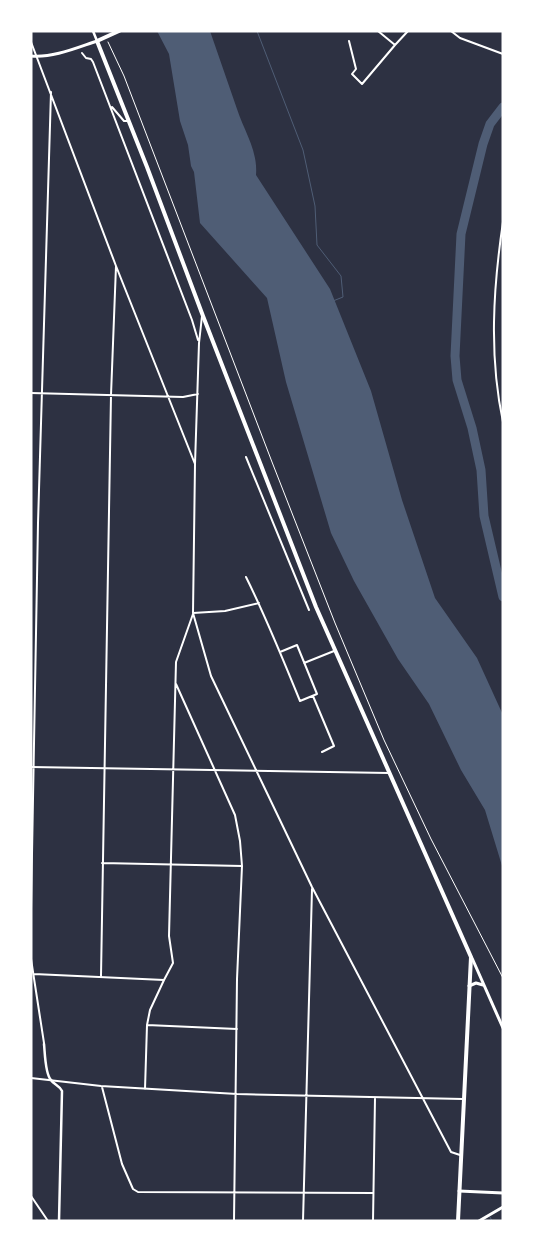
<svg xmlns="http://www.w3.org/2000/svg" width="534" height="1252" font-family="'Fira Sans Condensed',sans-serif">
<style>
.water{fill:#4f5d75}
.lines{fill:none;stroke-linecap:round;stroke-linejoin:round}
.stream{stroke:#4f5d75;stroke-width:1}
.river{stroke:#4f5d75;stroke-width:9}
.path{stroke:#fff;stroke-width:1}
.minor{stroke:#fff;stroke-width:2}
.tertiary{stroke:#fff;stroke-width:2.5}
.secondary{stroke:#fff;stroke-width:3}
.trunk{stroke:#fff;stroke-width:4}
</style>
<rect width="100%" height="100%" fill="#2d3142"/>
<path class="water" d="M 157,31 L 210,31 C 219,57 228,83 237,109 C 244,131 258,150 256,175 L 330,289 L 371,391 L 402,500 L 435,598 L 477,658 L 503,715 L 503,869 L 485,810 L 461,770 L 429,704 L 398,659 L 354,581 L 331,533 L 286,382 L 267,298 L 200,223 L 194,172 L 191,166 L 188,145 L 180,121 L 169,54 Z"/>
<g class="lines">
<path class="stream" d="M 257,31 L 303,150 L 315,206 L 317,245 L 341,276 L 343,297 L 333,301
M 490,1217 L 492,1221"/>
<path class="river" d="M 503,107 L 490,124 L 483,144 L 461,234 L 455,356 L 457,380 L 472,428 L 481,470 L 484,516 L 503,597"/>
<path class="path" d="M 108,42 L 124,76 L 272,462 L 335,623 L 384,740 L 431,839 L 503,978"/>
<path class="minor" d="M 378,31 L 395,45 L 408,31
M 451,31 L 460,38 L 503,54
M 349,41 L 356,69 L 352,74 L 362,84 L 395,45
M 31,42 L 116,266 L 195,464
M 82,53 L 86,58 L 91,59 L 93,62 L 192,320 L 198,340
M 112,107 L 124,121 L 129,121
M 503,222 C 493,289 489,356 503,422
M 202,316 L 199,343 L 195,464 L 193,613 L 211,676 L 312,887 L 451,1152 L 460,1155
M 31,393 L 183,397 L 198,394
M 246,457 L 309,610
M 246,577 C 266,617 283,659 300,701 L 317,694 L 297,645 L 280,652
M 193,613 L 225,611 L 259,603
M 304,663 L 334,651
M 176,684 L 235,815 L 240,841 L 242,866 L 237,979 L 234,1221
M 313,696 L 334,746 L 322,752
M 31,767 L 389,773
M 102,863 L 242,866
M 31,909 L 38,523 L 51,92
M 31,959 L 44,1043
M 34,974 L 164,980 L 173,963 L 169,936 L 176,662 L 193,614
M 101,976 L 111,395 L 116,266
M 147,1025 L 237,1029
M 31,1078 L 101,1086 L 237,1094 L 463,1099
M 102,1087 L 122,1164 L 133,1189 L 138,1192 L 373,1193
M 145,1089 L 147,1025 L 150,1010 L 164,980
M 31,1196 L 48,1221
M 303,1221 L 312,889
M 373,1221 L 375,1098"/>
<path class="tertiary" d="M 93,31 L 97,41
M 44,1044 C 45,1053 45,1074 51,1080 C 54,1085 59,1085 62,1091 L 59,1221"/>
<path class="secondary" d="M 31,56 C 53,58 76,48 97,41
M 472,958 L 503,1028
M 469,986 L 476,983 L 483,985
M 459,1191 L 503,1193
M 479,1221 L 503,1207"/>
<path class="trunk" d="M 119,31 L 97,41 L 147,167 L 203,316 L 316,607 L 471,957 L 458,1221"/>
</g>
<rect width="534" height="1252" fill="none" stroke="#ffffff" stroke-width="65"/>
</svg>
